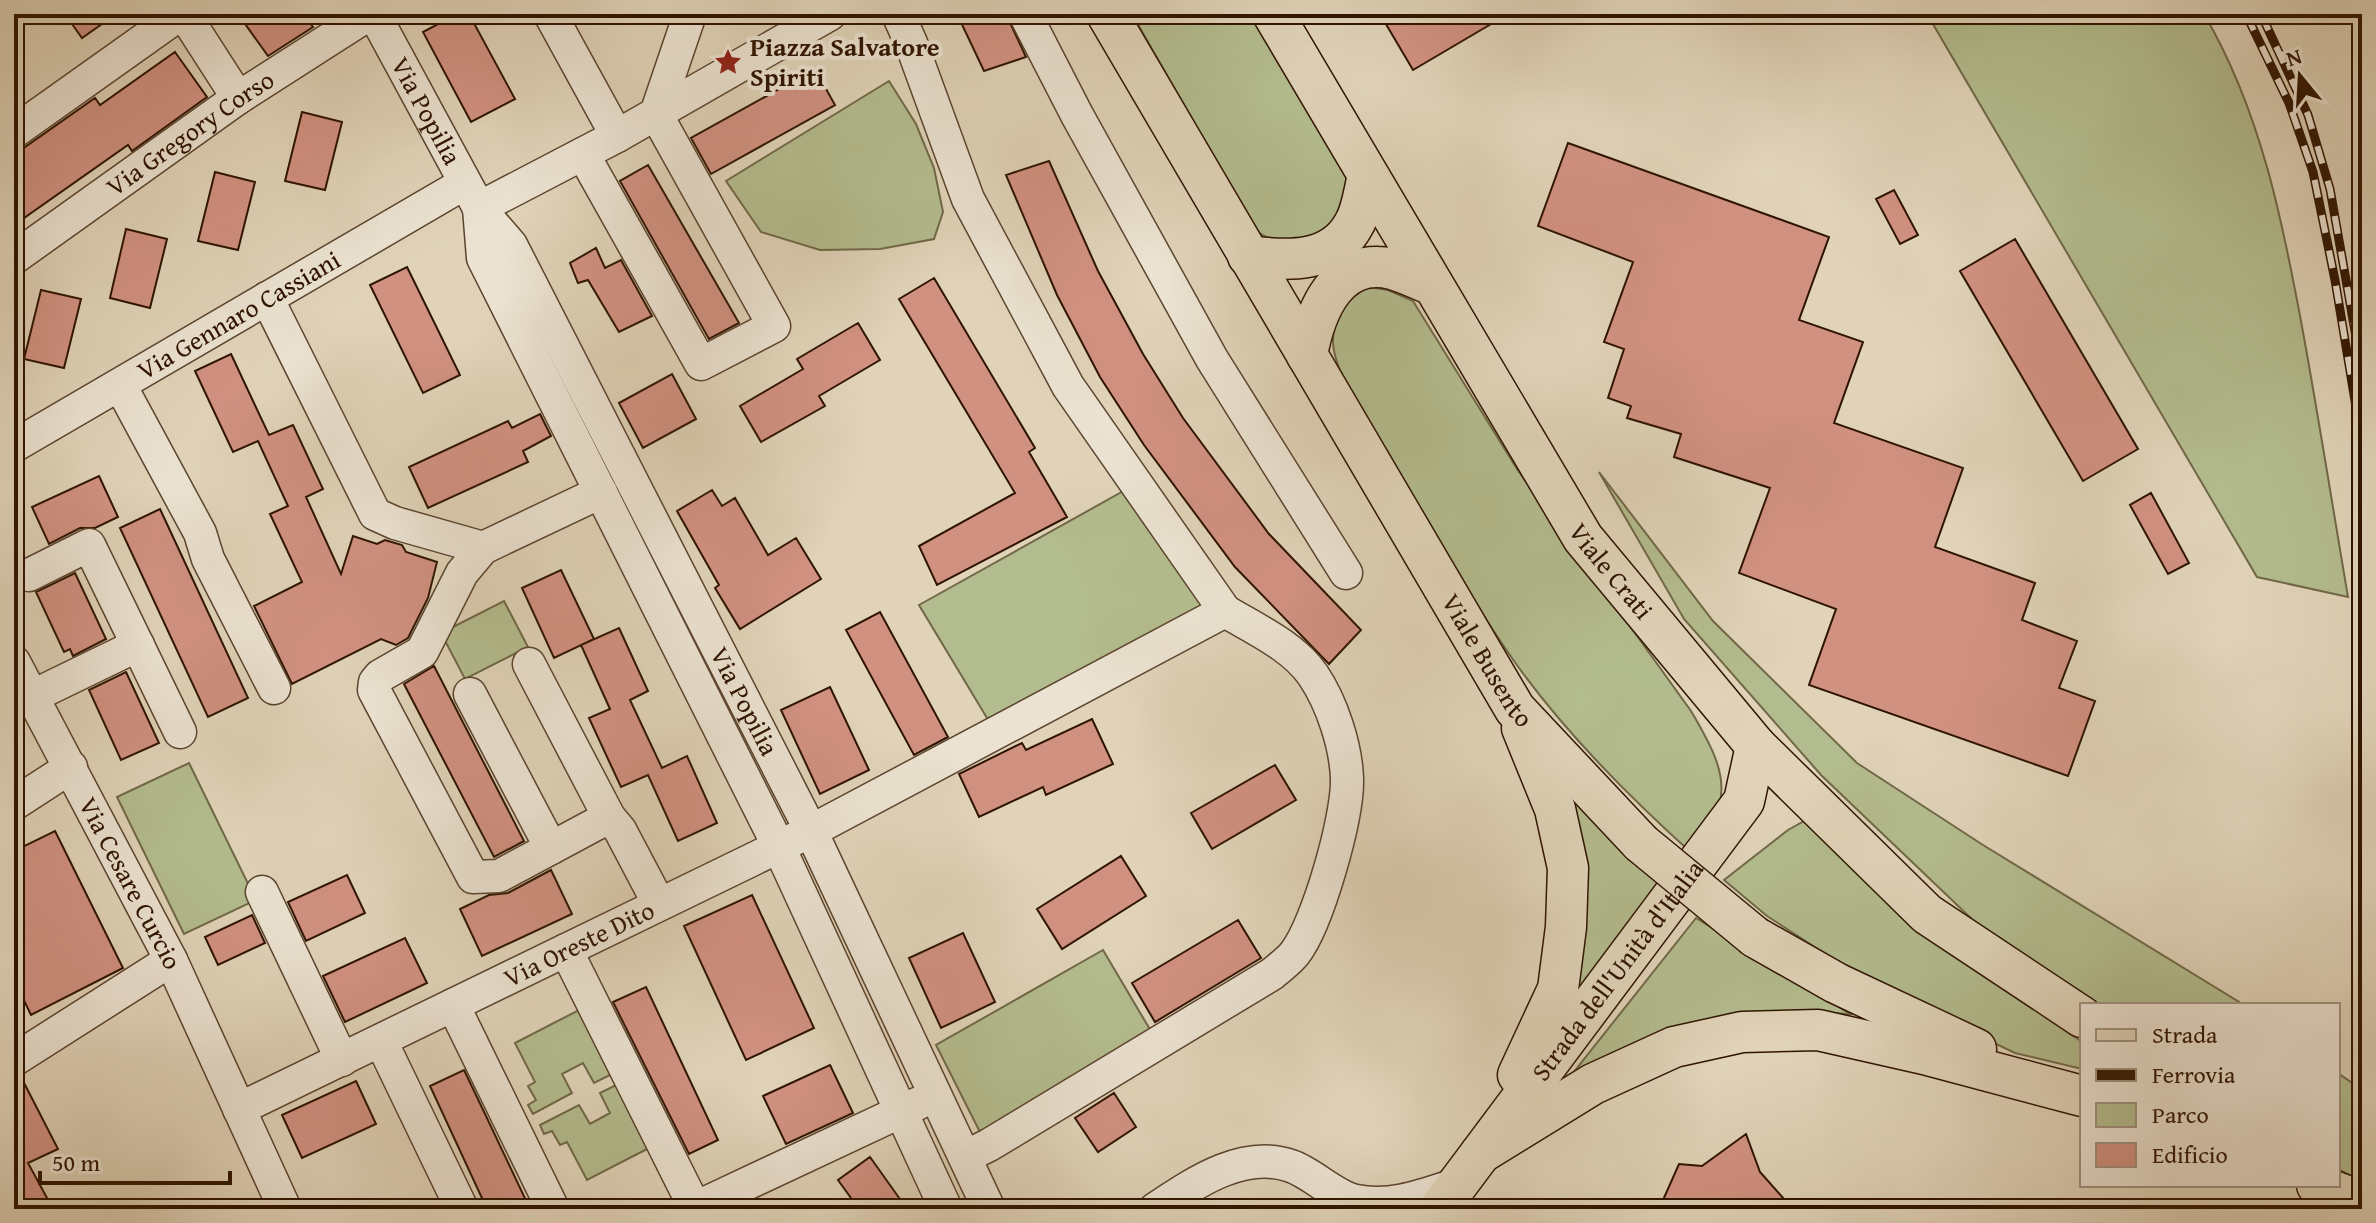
<svg xmlns="http://www.w3.org/2000/svg" width="2376" height="1223" font-family="'Gentium Book Plus',serif">
<style>
.green{fill:#b3bc8e;stroke:#716847;stroke-width:2}
.building{fill:#d19181;stroke:#2f1400;stroke-width:2}
.lines{fill:none;stroke-linecap:round;stroke-linejoin:round}
.minor-casing{stroke:#5b442e;stroke-width:35}
.major-casing{stroke:#2f1400;stroke-width:43}
.minor{stroke:#ebe2d1;stroke-width:32}
.major{stroke:#e0d3b8;stroke-width:40}
.rail-casing{stroke:#2f1400;stroke-width:9}
.rail{stroke:#ebe2d1;stroke-width:6;stroke-dasharray:18;stroke-linecap:butt}
.major-bridge-casing{stroke:#2f1400;stroke-width:43;stroke-linecap:butt}
.major-bridge{stroke:#e0d3b8;stroke-width:40}
.labels{text-anchor:middle;stroke-width:8;stroke-linejoin:round;paint-order:stroke}
.poi-label{font-size:26px;font-weight:bold;fill:#2f1400;stroke:#ebe2d1;text-anchor:start}
.street-label{font-size:26px;fill:#2f1400;stroke:#ebe2d1}
</style>
<rect width="100%" height="100%" fill="#e0d3b8"/>
<filter id="stains"><feTurbulence type="fractalNoise" baseFrequency=".0025" numOctaves="4"/><feColorMatrix values="0 0 0 0 .2 0 0 0 0 .09 0 0 0 0 .02 0 0 0 .5 -.17"/></filter>
<radialGradient id="worn" r=".72"><stop offset=".6" stop-color="#630" stop-opacity="0"/><stop offset="1" stop-color="#630" stop-opacity=".3"/></radialGradient>
<path class="green" d="M 1132,14 L 1253,14 L 1332,148 L 1347,179 L 1347,207 L 1319,242 L 1279,244 L 1256,231 Z
M 1927,14 L 2204,14 C 2261,111 2283,223 2303,332 C 2319,420 2333,509 2348,597 L 2257,577 Z
M 889,81 L 916,124 L 934,168 L 943,212 L 934,239 L 880,249 L 820,250 L 761,232 L 726,181 Z
M 1369,287 L 1388,290 L 1413,301 L 1517,469 L 1691,711 C 1707,739 1729,773 1719,806 C 1713,823 1703,841 1696,857 C 1630,798 1565,733 1514,661 C 1467,594 1428,523 1387,453 C 1370,423 1332,373 1333,339 C 1334,313 1348,298 1369,287 Z
M 1599,472 L 1713,621 L 1857,763 L 1983,845 L 2244,1005 L 2093,1005 L 1977,924 L 1821,775 L 1684,619 Z
M 1136,484 L 1225,611 L 996,733 L 919,605 Z
M 504,601 L 528,647 L 465,679 L 441,633 Z
M 189,763 L 256,900 L 184,934 L 117,797 Z
M 1569,795 L 1668,890 L 1554,1036 Z
M 1806,820 L 1933,938 L 2082,1042 L 2082,1069 L 2015,1053 L 1875,986 L 1767,916 L 1724,880 L 1788,830 Z
M 1696,918 L 1850,1014 L 1791,1011 L 1558,1092 Z
M 1103,950 L 1155,1038 L 984,1140 L 936,1045 Z
M 579,1010 L 612,1074 L 594,1083 L 583,1063 L 562,1074 L 572,1093 L 533,1114 L 528,1105 L 536,1100 L 528,1086 L 535,1082 L 515,1043 Z
M 2338,1073 L 2362,1090 L 2362,1182 L 2338,1169 Z
M 618,1084 L 651,1147 L 587,1180 L 567,1142 L 560,1145 L 552,1131 L 544,1134 L 540,1125 L 579,1105 L 590,1124 L 610,1113 L 600,1093 Z"/>
<path class="building" d="M 65,14 L 116,14 L 82,38 Z
M 238,14 L 303,14 L 313,27 L 268,56 Z
M 457,14 L 469,14 L 515,99 L 471,122 L 423,32 Z
M 957,14 L 1006,14 L 1026,57 L 984,71 Z
M 1380,14 L 1508,14 L 1413,70 Z
M 175,52 L 207,97 L 132,151 L 128,145 L 14,225 L 14,151 L 25,147 L 95,98 L 100,105 Z
M 815,69 L 835,105 L 711,174 L 691,138 Z
M 302,112 L 342,122 L 325,190 L 285,181 Z
M 1568,143 L 1829,237 L 1799,320 L 1863,342 L 1834,423 L 1963,468 L 1935,547 L 2035,583 L 2022,620 L 2077,641 L 2059,688 L 2095,701 L 2068,776 L 1809,685 L 1836,609 L 1739,573 L 1770,488 L 1674,457 L 1681,434 L 1627,418 L 1631,406 L 1608,398 L 1624,349 L 1604,342 L 1633,262 L 1538,226 Z
M 1049,161 L 1098,271 L 1143,354 L 1183,418 L 1269,534 L 1361,630 L 1329,664 L 1235,567 L 1144,445 L 1100,377 L 1057,295 L 1006,175 Z
M 648,165 L 739,323 L 709,339 L 620,181 Z
M 215,172 L 255,182 L 238,250 L 198,241 Z
M 1894,190 L 1918,235 L 1900,244 L 1876,199 Z
M 126,229 L 167,239 L 150,308 L 110,298 Z
M 2015,239 L 2138,449 L 2083,481 L 1960,271 Z
M 596,248 L 605,268 L 621,260 L 652,316 L 619,332 L 588,280 L 578,283 L 570,263 Z
M 407,267 L 460,375 L 423,393 L 370,285 Z
M 934,278 L 1035,448 L 1029,452 L 1067,517 L 937,585 L 919,546 L 1015,493 L 899,299 Z
M 41,290 L 81,299 L 64,368 L 24,359 Z
M 858,323 L 880,360 L 819,396 L 825,406 L 761,442 L 740,406 L 803,369 L 797,359 Z
M 231,354 L 269,435 L 293,425 L 323,489 L 306,497 L 341,574 L 353,536 L 377,544 L 385,540 L 402,545 L 406,552 L 437,562 L 428,598 L 408,638 L 396,645 L 381,639 L 292,684 L 254,606 L 302,582 L 270,514 L 288,506 L 258,441 L 233,452 L 195,371 Z
M 672,374 L 696,419 L 643,448 L 619,403 Z
M 540,414 L 551,436 L 523,451 L 528,462 L 428,508 L 409,467 L 508,421 L 512,428 Z
M 99,476 L 118,517 L 95,528 L 80,528 L 49,544 L 32,507 Z
M 712,490 L 722,506 L 735,498 L 768,555 L 796,538 L 821,579 L 740,629 L 715,588 L 719,585 L 677,511 Z
M 2151,493 L 2189,563 L 2168,574 L 2130,505 Z
M 160,509 L 248,698 L 208,717 L 120,528 Z
M 561,570 L 594,639 L 554,658 L 522,588 Z
M 75,573 L 106,639 L 73,656 L 70,649 L 64,652 L 36,592 Z
M 880,612 L 948,737 L 914,755 L 846,630 Z
M 619,628 L 648,691 L 630,700 L 662,768 L 687,756 L 717,823 L 678,841 L 648,775 L 621,787 L 589,718 L 610,709 L 581,645 Z
M 434,666 L 524,841 L 494,857 L 404,684 Z
M 126,672 L 159,743 L 121,760 L 89,690 Z
M 830,687 L 869,770 L 820,794 L 781,710 Z
M 1092,719 L 1113,764 L 1046,795 L 1043,787 L 979,817 L 959,774 L 1022,743 L 1026,750 Z
M 1275,765 L 1296,800 L 1212,849 L 1191,813 Z
M 55,831 L 123,968 L 31,1015 L 14,980 L 14,851 Z
M 1121,856 L 1146,896 L 1062,949 L 1037,909 Z
M 551,870 L 572,914 L 482,956 L 460,909 L 489,895 L 508,893 Z
M 347,875 L 365,913 L 306,941 L 288,902 Z
M 752,895 L 814,1028 L 746,1060 L 684,926 Z
M 252,915 L 265,943 L 218,965 L 205,937 Z
M 1238,920 L 1261,958 L 1155,1022 L 1132,983 Z
M 963,933 L 995,1002 L 941,1028 L 909,958 Z
M 405,938 L 427,983 L 345,1022 L 323,976 Z
M 646,987 L 718,1140 L 689,1154 L 613,1002 Z
M 830,1065 L 853,1113 L 786,1144 L 763,1096 Z
M 464,1070 L 486,1116 L 530,1209 L 487,1209 L 430,1086 Z
M 21,1077 L 58,1149 L 28,1163 L 53,1209 L 14,1209 L 14,1079 Z
M 356,1081 L 376,1124 L 302,1158 L 282,1115 Z
M 1114,1093 L 1136,1127 L 1098,1152 L 1075,1118 Z
M 1746,1134 L 1760,1172 L 1793,1209 L 1659,1209 L 1679,1164 L 1702,1166 Z
M 870,1157 L 907,1209 L 859,1209 L 838,1180 Z"/>
<g class="lines">
<g class="minor-casing">
<g id="minor">
<path d="M 184,14 L 238,98"/>
<path id="s1" d="M 374,14 L 479,208 L 511,245 L 811,831 L 989,1209"/>
<path d="M 550,14 L 617,136"/>
<path d="M 1025,14 L 1077,115 L 1212,359 L 1346,573"/>
<path d="M 14,132 L 180,14"/>
<path d="M 583,154 L 701,364 L 774,326 L 656,114 L 690,14"/>
<path d="M 479,208 L 483,258 L 779,847 L 946,1209"/>
<path d="M 479,208 L 617,136 L 830,14"/>
<path id="s2" d="M 14,258 L 238,98 L 369,14"/>
<path d="M 267,298 L 375,514 L 395,523 L 483,548"/>
<path d="M 120,385 L 200,533 L 208,559 L 274,688"/>
<path id="s3" d="M 14,446 L 465,183"/>
<path d="M 601,492 L 483,548 L 462,573 L 422,652 L 380,676 L 375,682 L 374,690 L 473,877 L 499,876 L 609,817"/>
<path d="M 29,575 L 89,545 L 180,732"/>
<path id="s4" d="M 14,662 L 171,960 L 285,1209"/>
<path d="M 529,664 L 609,817 L 620,830 L 659,904"/>
<path d="M 470,694 L 551,848"/>
<path d="M 33,696 L 138,645"/>
<path d="M 14,804 L 71,767"/>
<path d="M 262,892 L 342,1060"/>
<path d="M 566,950 L 695,1208"/>
<path d="M 453,1005 L 553,1209"/>
<path d="M 381,1041 L 462,1209"/>
<path d="M 14,1060 L 171,960"/>
<path id="s5" d="M 239,1109 L 811,831 L 1225,611 L 1068,386 L 968,199 L 911,43 L 898,14"/>
<path d="M 965,1157 L 989,1145 L 1272,974 C 1280,967 1289,961 1295,953 C 1318,923 1348,817 1347,779 C 1346,746 1332,703 1313,675 C 1293,646 1255,629 1225,611"/>
<path d="M 693,1209 L 919,1103"/>
<path d="M 1155,1209 C 1193,1184 1243,1149 1291,1166 C 1312,1173 1335,1197 1356,1201 C 1392,1208 1424,1195 1458,1184 L 1456,1194"/>
</g>
</g>
<g class="major-casing">
<g id="major">
<path id="s6" d="M 1107,14 L 1515,709 L 1641,843"/>
<path id="s7" d="M 1273,14 L 1583,538 L 1756,746 L 1927,914 L 2082,1017"/>
<path d="M 1248,256 C 1287,261 1333,264 1354,224 C 1362,211 1364,191 1368,176"/>
<path d="M 1307,355 C 1315,312 1336,256 1392,269 C 1406,273 1420,280 1433,285"/>
<path d="M 1755,937 L 1836,983 L 1976,1049"/>
<path d="M 1518,1075 L 1558,989 L 1566,927 L 1568,868 L 1555,809 L 1522,728"/>
<path d="M 1481,1153 L 1593,1084 L 1674,1047 L 1742,1032 L 1818,1030 L 1924,1054 L 2082,1096"/>
<path d="M 2317,1185 L 2355,1199"/>
<path id="s8" d="M 1439,1209 L 1744,801 L 1756,746"/>
</g>
</g>
<use href="#minor" class="minor"/>
<use href="#major" class="major"/>
<g class="rail-casing">
<path id="rail" d="M 2246,14 L 2289,103 L 2313,172 L 2335,280 L 2362,443
M 2261,14 L 2308,115 L 2330,189 L 2362,371"/>
</g>
<use href="#rail" class="rail"/>
<g class="major-bridge-casing">
<path id="major-bridge" d="M 1641,843 L 1755,937"/>
</g>
<use href="#major-bridge" class="major-bridge"/>
</g>
<defs>
<g id="sight-bare" transform="scale(2.16)"><path d="M0-6L1.8-2.2L6-1.7L2.9 1.2L3.7 5.4L0 3.3L-3.7 5.4L-2.9 1.2L-6-1.7L-1.8-2.2Z" fill="#8f2418" stroke="#ebe2d1" stroke-width="2.5" paint-order="stroke"/></g>
</defs>
<g fill-rule="evenodd">
<use href="#sight-bare" x="728" y="62"/>
</g>
<g class="labels">
<g class="poi-label">
<text x="750" y="56">Piazza Salvatore<tspan x="750" dy="30">Spiriti</tspan></text>
</g>
<g class="street-label">
<text dy="9" stroke="none"><textPath href="#s1" startOffset="110">Via Popilia</textPath></text>
<text dy="9" stroke="none"><textPath href="#s2" startOffset="216">Via Gregory Corso</textPath></text>
<text dy="9" stroke="none"><textPath href="#s3" startOffset="260">Via Gennaro Cassiani</textPath></text>
<text dy="9" stroke="none"><textPath href="#s7" startOffset="652">Viale Crati</textPath></text>
<text dy="9" stroke="none"><textPath href="#s6" startOffset="750">Viale Busento</textPath></text>
<text dy="9" stroke="none"><textPath href="#s1" startOffset="782">Via Popilia</textPath></text>
<text dy="9" stroke="none"><textPath href="#s4" startOffset="250">Via Cesare Curcio</textPath></text>
<text dy="9" stroke="none"><textPath href="#s5" startOffset="378">Via Oreste Dito</textPath></text>
<text dy="9" stroke="none"><textPath href="#s8" startOffset="298">Strada dell'Unità d'Italia</textPath></text>
</g>
</g>
<rect width="2376" height="1223" fill="none" stroke="#e0d3b8" stroke-width="48"/>
<rect x="16" y="16" width="2344" height="1191" fill="none" stroke="#2f1400" stroke-width="4"/>
<rect x="24" y="24" width="2328" height="1175" fill="none" stroke="#2f1400" stroke-width="2"/>
<rect x="2080" y="1003" width="260" height="184" fill="#ebe2d1" stroke="#a0907d" stroke-width="2"/>
<rect x="2096" y="1029" width="40" height="12" fill="#e0d3b8" stroke="#a0907d" stroke-width="2"/>
<text x="2152" y="1043" font-size="24" fill="#2f1400">Strada</text>
<rect x="2096" y="1069" width="40" height="12" fill="#2f1400" stroke="#a0907d" stroke-width="2"/>
<text x="2152" y="1083" font-size="24" fill="#2f1400">Ferrovia</text>
<rect x="2096" y="1103" width="40" height="24" fill="#b3bc8e" stroke="#a0907d" stroke-width="2"/>
<text x="2152" y="1123" font-size="24" fill="#2f1400">Parco</text>
<rect x="2096" y="1143" width="40" height="24" fill="#d19181" stroke="#a0907d" stroke-width="2"/>
<text x="2152" y="1163" font-size="24" fill="#2f1400">Edificio</text>
<g transform="translate(2300 76) rotate(342)" stroke="#ebe2d1" stroke-width="6" paint-order="stroke">
<path d="M0-6L14 30L0 20L-14 30Z" fill="#2f1400"/>
<text y="-12" font-size="22" font-weight="bold" text-anchor="middle" fill="#2f1400">N</text>
</g>
<path d="M40 1171v12h190v-12" fill="none" stroke="#2f1400" stroke-width="4"/>
<text x="52" y="1171" font-size="24" fill="#2f1400" stroke="#ebe2d1" stroke-width="6" paint-order="stroke">50 m</text>
<rect width="100%" height="100%" filter="url(#stains)"/>
<rect width="100%" height="100%" fill="url(#worn)"/>
</svg>
